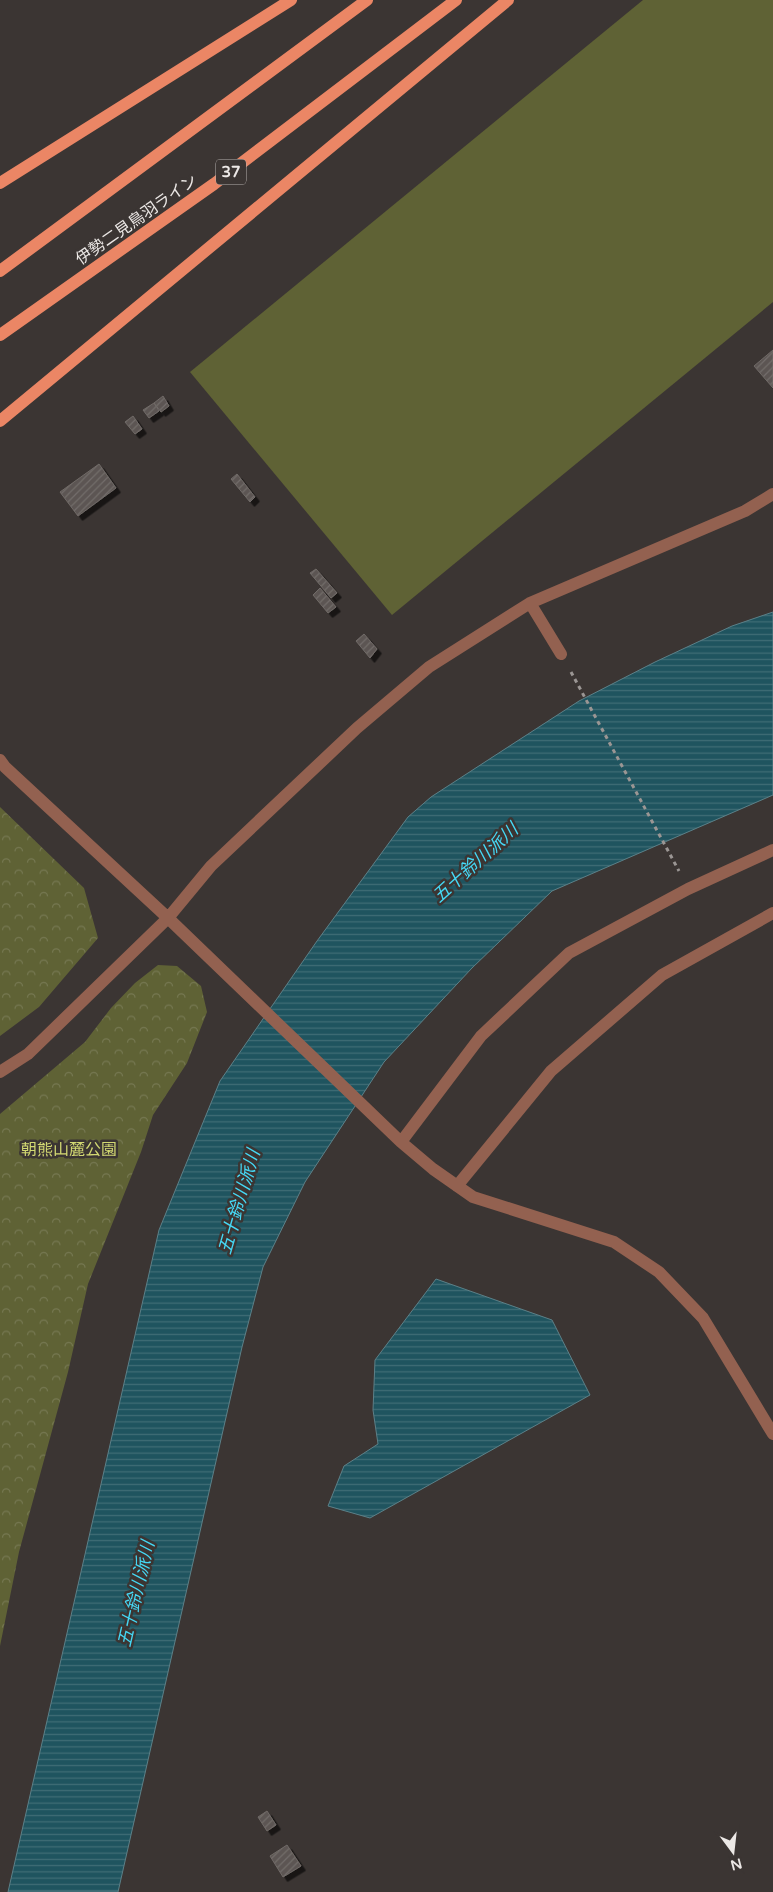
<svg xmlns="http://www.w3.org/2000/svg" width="773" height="1892" font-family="'Varela Round','Noto Sans JP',sans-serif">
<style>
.forest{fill:url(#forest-crowns)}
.garden{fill:#5f6235}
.water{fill:url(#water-rules);stroke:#5c8088}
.building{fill:url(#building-hatch);stroke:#706a67;filter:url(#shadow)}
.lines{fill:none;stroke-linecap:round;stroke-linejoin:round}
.path{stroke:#9b9694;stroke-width:3;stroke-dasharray:4 4;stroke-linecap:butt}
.minor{stroke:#936150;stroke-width:12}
.major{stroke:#eb8665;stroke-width:12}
.labels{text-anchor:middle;stroke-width:5;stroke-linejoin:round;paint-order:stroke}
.shield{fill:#3b3533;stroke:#b7b2b0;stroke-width:1}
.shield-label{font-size:15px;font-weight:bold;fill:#ece8e6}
.street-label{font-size:16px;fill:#ece8e6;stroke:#3b3533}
.park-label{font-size:16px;fill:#d2d872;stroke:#3b3533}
.water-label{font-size:18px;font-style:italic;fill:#45d8f5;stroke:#3b3533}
</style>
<defs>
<pattern id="forest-crowns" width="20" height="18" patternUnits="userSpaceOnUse" patternTransform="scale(1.25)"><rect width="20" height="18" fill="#5f6235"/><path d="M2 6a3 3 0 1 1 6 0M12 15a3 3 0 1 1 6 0" fill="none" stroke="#767852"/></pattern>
<pattern id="water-rules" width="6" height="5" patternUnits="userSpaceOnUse" patternTransform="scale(1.25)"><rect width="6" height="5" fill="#1f545f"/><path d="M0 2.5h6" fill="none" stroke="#406d76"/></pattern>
<pattern id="building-hatch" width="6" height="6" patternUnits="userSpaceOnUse" patternTransform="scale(1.25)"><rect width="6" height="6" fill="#5b5552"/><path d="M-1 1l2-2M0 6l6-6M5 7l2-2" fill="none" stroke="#736d6b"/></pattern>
<filter id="shadow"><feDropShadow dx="4.5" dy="4.5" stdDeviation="0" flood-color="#0009"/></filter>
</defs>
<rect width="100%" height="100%" fill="#3b3533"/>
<path class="forest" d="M 0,807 L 84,888 L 98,938 L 39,1007 L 0,1036 Z
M 158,965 L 177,966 L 201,986 L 207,1012 L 187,1063 L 153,1115 L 141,1152 L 88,1284 L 68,1372 L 19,1552 L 0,1646 L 0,1114 L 85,1042 L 111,1008 L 135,983 Z"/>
<path class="garden" d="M 643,0 L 773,0 L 773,302 L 392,615 L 190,372 Z"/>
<path class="water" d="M 773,612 L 773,795 L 552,891 L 472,968 L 384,1062 L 305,1182 L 263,1267 L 242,1347 L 118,1892 L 8,1892 L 159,1230 L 220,1081 L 317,941 L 408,817 L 431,797 L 579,701 L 655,662 L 732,626 Z
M 436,1279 L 552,1320 L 590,1395 L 370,1518 L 328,1506 L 344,1466 L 378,1444 L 373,1410 L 375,1360 Z"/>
<path class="building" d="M 773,350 L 773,388 L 754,366 Z
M 163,396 L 169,406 L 161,412 L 154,403 Z
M 154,403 L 159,411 L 149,418 L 143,410 Z
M 133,416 L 142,429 L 135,434 L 125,422 Z
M 99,464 L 116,488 L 78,516 L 60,492 Z
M 237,474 L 255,497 L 250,502 L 231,479 Z
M 316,569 L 337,593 L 331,598 L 310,573 Z
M 320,588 L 336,607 L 328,613 L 313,595 Z
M 364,634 L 377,649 L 370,658 L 356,641 Z
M 267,1811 L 276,1825 L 267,1831 L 258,1817 Z
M 287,1845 L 301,1866 L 283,1877 L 270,1856 Z"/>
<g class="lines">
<path class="path" d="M 571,672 L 679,871"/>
<path class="minor" d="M 530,603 L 561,654
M 0,760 L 5,767 L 168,918 L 401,1142 L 433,1169 L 473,1197 L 614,1242 L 659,1272 L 703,1318 L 773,1434
M 0,1072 L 28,1054 L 168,918 L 211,866 L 357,728 L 429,667 L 530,603 L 745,511 L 773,494
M 401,1142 L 481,1036 L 569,953 L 688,889 L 773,850
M 457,1186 L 551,1071 L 662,975 L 773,913"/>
<path class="major" d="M 0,183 L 291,0
M 0,271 L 367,0
M 0,335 L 214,184 L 456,0
M 0,421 L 508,0"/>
</g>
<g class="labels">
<rect class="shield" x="216" y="159.5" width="30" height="25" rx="4"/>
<g class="shield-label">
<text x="231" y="177">37</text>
</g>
<g class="street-label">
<text transform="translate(136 219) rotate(-35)" y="6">伊勢二見鳥羽ライン</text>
</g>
<g class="park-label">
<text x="69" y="1155">朝熊山麓公園</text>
</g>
<g class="water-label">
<text transform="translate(475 863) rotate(-42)" y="6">五十鈴川派川</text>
<text transform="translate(239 1202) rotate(-74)" y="6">五十鈴川派川</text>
<text transform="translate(136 1594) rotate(-77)" y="6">五十鈴川派川</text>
</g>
</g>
<g transform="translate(733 1852) rotate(165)" stroke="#3b3533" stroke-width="4" paint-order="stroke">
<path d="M0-4L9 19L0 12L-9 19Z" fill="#ece8e6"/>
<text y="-8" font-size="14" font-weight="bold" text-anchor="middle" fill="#ece8e6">N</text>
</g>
</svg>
